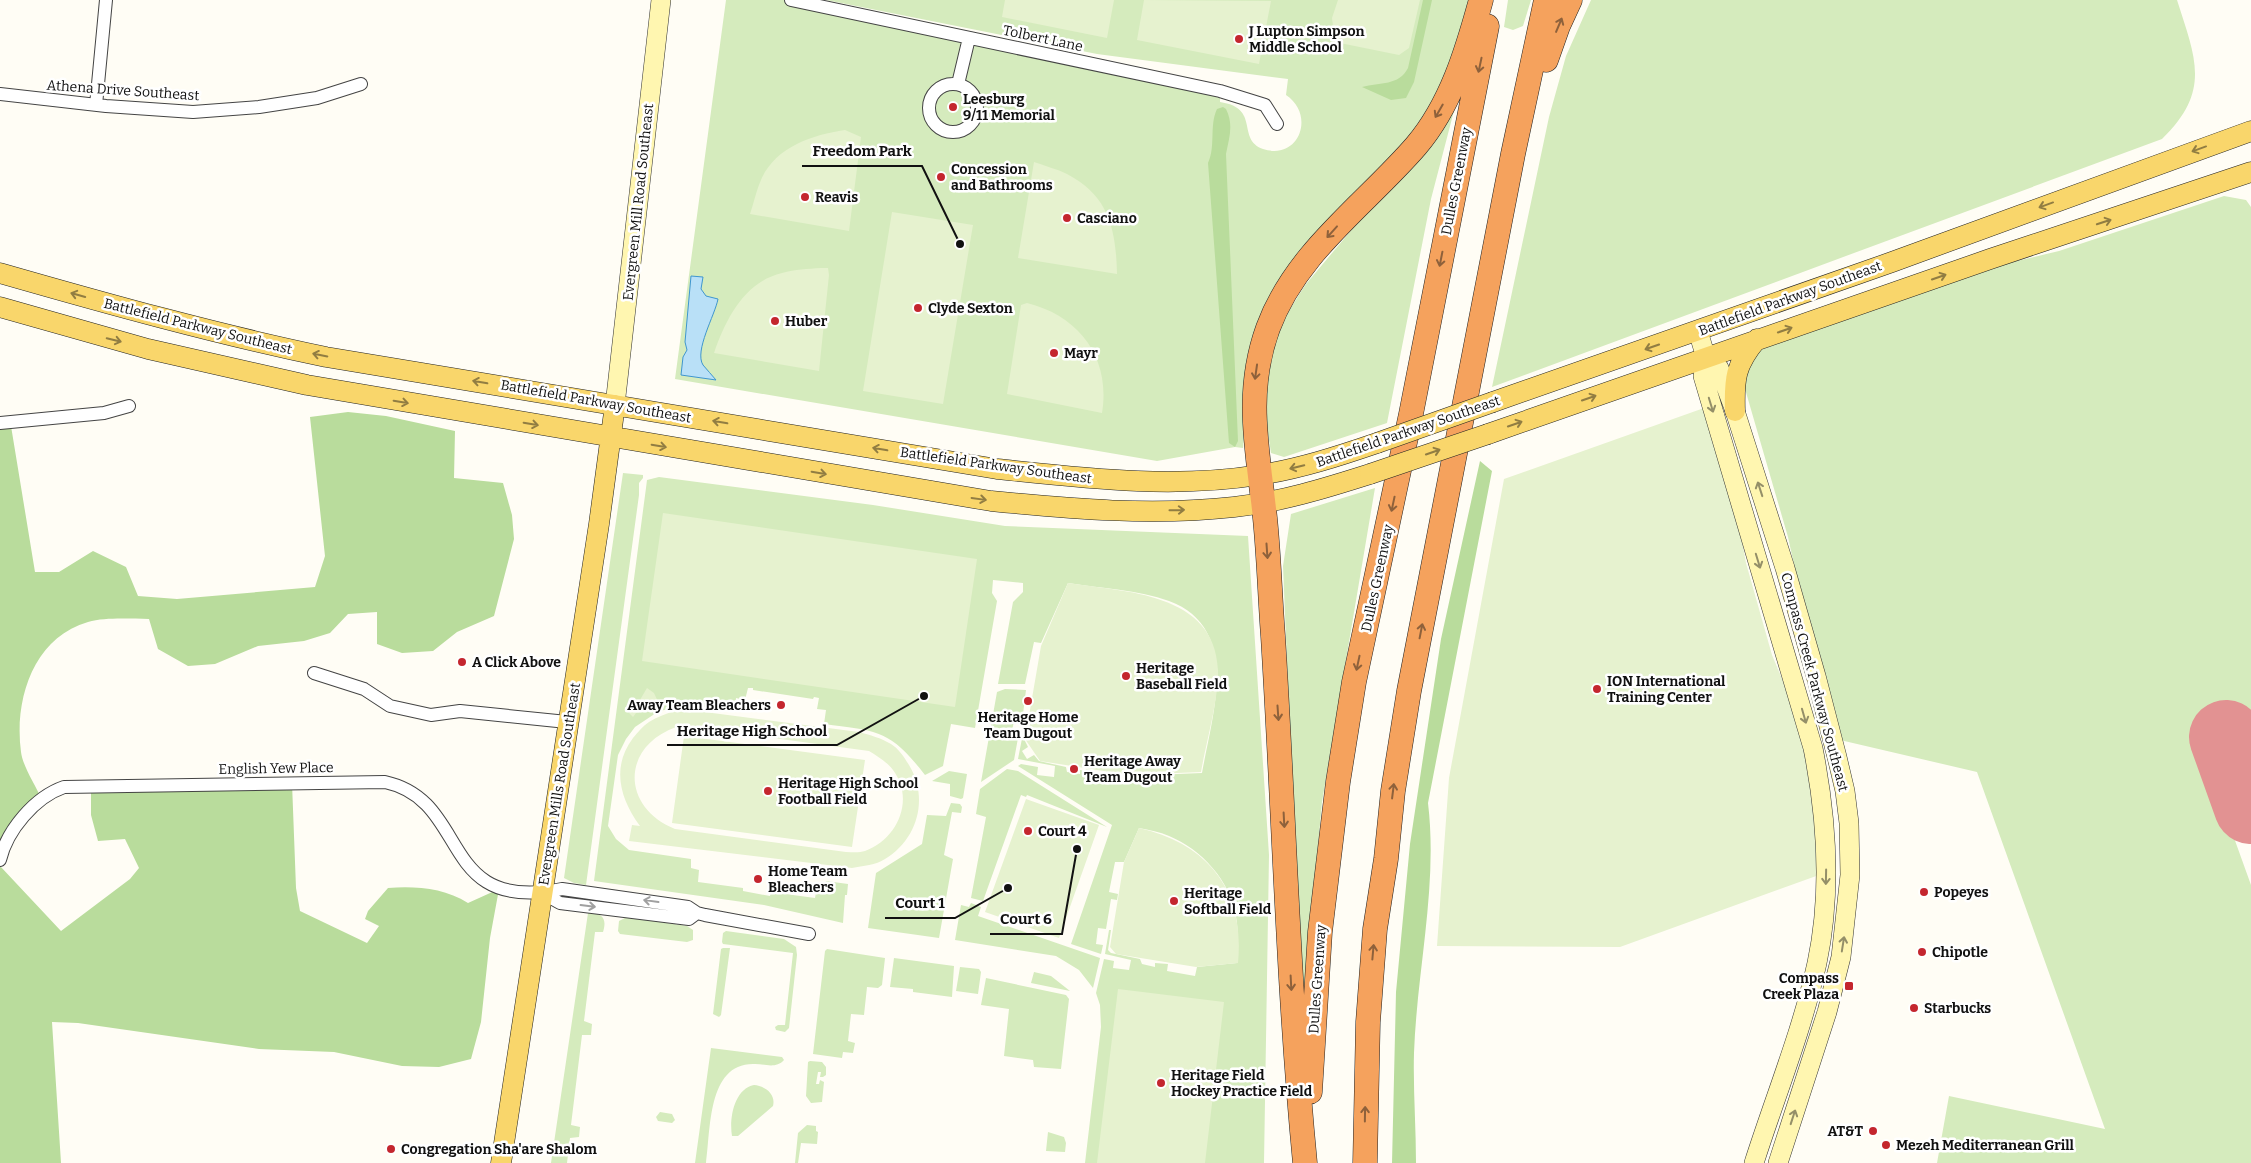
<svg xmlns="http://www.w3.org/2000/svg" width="2251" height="1163" font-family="Bitter,serif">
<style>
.green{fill:#d5ebbd}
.forest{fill:#b9dc9c}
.pitch{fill:#e6f2cf;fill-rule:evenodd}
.water{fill:#b9e0f7;stroke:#3f96cf}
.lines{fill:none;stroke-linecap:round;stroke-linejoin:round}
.runway{stroke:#e29292;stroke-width:74}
.street-casing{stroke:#444;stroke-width:14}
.secondary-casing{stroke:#333;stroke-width:20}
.primary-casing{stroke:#222;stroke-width:21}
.highway-casing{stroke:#222;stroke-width:25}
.street{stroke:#fff;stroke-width:12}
.secondary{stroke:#fff6b0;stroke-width:19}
.primary{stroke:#f9d66b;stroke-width:20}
.highway{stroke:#f5a25d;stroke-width:24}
.primary-bridge-casing{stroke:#222;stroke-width:21;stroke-linecap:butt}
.primary-bridge{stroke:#f9d66b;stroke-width:20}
.oneway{stroke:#8e613b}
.oneway2{stroke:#917d42}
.oneway3{stroke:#948f68}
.oneway4{stroke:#a0a0a0}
.poi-dot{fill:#c4262e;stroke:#fff;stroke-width:2}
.labels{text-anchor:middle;stroke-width:5;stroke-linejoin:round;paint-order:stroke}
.poi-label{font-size:14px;font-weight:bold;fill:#111;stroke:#fff;text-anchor:start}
.street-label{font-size:14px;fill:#111;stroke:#fff}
.leader{fill:none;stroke:#111;stroke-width:2}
.callout-dot{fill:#111;stroke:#fff;stroke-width:2}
.callout-label{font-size:15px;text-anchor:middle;font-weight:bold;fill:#111;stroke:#fff;stroke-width:5;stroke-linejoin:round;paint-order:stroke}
</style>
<rect width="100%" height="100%" fill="#fffdf5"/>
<path class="green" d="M 726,0 L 791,0 L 1220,91 L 1220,102 C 1261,108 1236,139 1263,149 C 1299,161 1316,115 1286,95 L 1288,79 L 1097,54 L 826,0 L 1470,0 C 1457,54 1436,103 1402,147 L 1290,265 L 1274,288 L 1263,308 L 1255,331 L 1243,448 L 1235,447 L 1157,461 L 675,379 Z
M 1508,0 L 1531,0 L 1523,26 L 1513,30 L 1504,27 Z
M 1591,0 L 2177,0 C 2195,57 2212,91 2162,139 L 1492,387 L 1549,117 L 1566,56 Z
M 1455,107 L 1431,199 L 1387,423 L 1284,457 L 1271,453 C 1268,430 1262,406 1264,383 C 1266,347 1287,313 1306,284 Z
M 2224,196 L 2246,200 L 2251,207 L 2251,728 L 2201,746 L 2251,885 L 2251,1163 L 1937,1163 L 1949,1096 L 2105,1129 L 1977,772 L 1840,740 L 1808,629 L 1788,537 L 1743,382 L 1744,372 L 1758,351 L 1793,334 L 1983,269 L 2059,251 Z
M 623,473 L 643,475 L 643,478 L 639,483 L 639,495 L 586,885 L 574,883 L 564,878 Z
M 659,477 L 873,505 L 1005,526 L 1248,536 L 1269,855 L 1264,1163 L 1085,1163 L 1101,1027 L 1100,1005 L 1096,993 L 1104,959 L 1114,961 L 1113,968 L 1129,970 L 1131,960 L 1105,954 L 1109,930 L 1111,930 L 1108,950 L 1111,953 L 1140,959 L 1142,964 L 1155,967 L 1155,963 L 1168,964 L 1167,971 L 1195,976 L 1197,967 L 1237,963 C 1237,948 1239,932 1236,917 C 1231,881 1201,849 1169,836 C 1160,832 1149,830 1139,828 L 1124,862 L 1115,862 L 1109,892 L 1118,894 L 1117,900 L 1111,899 L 1106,929 L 1098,928 L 1096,944 L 1103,945 L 1101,954 L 1071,944 L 1112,825 L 1018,766 L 1021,764 L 1038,767 L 1037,775 L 1054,777 L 1055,766 L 1018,759 L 1025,723 L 1027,723 L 1024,739 L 1028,747 L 1022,751 L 1027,759 L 1034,755 L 1039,761 L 1066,767 L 1067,772 L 1080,774 L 1080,770 L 1085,771 L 1086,769 L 1092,770 L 1091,778 L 1126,784 L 1128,776 L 1202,773 C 1212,716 1242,628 1169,601 C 1139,590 1099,588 1068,583 L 1041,643 L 1034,642 L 1025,684 L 998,684 L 1013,602 L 1023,592 L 1023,583 L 993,580 L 992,593 L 997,601 L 975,728 L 951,724 L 943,766 L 925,775 C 890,730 879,731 824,724 L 826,710 L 817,709 L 819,698 L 814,697 L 813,699 L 753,690 L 753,688 L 748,688 L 745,700 L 736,698 L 735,711 L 685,706 L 659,711 L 635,727 L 626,739 L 618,755 L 608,826 L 616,839 L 629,850 L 691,859 L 691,868 L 699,870 L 698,882 L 743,888 L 743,891 L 770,896 L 771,892 L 815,898 L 817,886 L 825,887 L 826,881 L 848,884 L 847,895 L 845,895 L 843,923 L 764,905 L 594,881 L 646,488 L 647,480 Z
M 1375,488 L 1322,802 L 1302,1022 L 1283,566 L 1291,514 Z
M 1005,689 L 1026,690 L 1022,722 L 1014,721 L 1011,736 L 1018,738 L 1014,760 L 981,782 L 997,692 Z
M 1007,769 L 1018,771 L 1107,827 L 1027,795 L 1026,797 L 1021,795 L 983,901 L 971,898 L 986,817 L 976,814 L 980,789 Z
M 949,771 L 967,774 L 963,798 L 961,799 L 950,796 L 950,784 L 932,781 Z
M 951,803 L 960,804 L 962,807 L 961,813 L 952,812 L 944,855 L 953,859 L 939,938 L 868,928 L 876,873 L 922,844 L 927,815 L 946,816 Z
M 971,903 L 981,907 L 978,916 L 1100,958 L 1093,988 L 1079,970 L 1056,956 L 955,940 L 961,905 L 969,907 Z
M 590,912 C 603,914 607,919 603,932 L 595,932 L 584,1021 L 592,1024 L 591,1035 L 582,1035 L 571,1125 L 580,1127 L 579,1137 L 570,1138 L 567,1163 L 551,1163 L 588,913 Z
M 627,917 L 687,926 L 693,930 L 693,940 L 687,942 L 620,934 L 618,931 L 619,921 Z
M 726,931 L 784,939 L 796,947 L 797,955 L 789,1028 L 785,1032 L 776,1030 L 775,1027 L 778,1025 L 785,1025 L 793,953 L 723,944 L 722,942 L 723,933 Z
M 723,948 L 730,948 L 721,1015 L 719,1017 L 713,1014 L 721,949 Z
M 827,949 L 885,958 L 882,985 L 878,988 L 867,987 L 864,1015 L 851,1014 L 848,1041 L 855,1043 L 853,1053 L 843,1052 L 842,1058 L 813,1054 L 825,951 Z
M 894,958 L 954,966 L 952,997 L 913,992 L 913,989 L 890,987 Z
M 960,967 L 979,969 L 981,972 L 978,994 L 956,991 Z
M 1034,972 L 1051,976 L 1070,991 L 1031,983 Z
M 986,978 L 1066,995 L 1069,999 L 1061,1069 L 1034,1067 L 1033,1060 L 1004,1056 L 1009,1009 L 981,1005 Z
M 711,1048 L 782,1057 L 784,1060 C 776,1069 765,1064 755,1064 C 707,1062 711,1130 706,1163 L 695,1163 Z
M 810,1061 L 822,1062 L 826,1067 L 826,1075 L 823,1077 L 820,1077 L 821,1072 L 818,1072 L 816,1084 L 819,1084 L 820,1080 L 824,1082 L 822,1102 L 811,1103 L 806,1096 L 808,1062 Z
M 754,1085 C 765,1086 776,1094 773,1106 L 738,1136 L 732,1136 C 729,1119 734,1089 754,1085 Z
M 660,1112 L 672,1114 L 675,1120 L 672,1123 L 658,1121 L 656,1117 Z
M 807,1125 L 816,1126 L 816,1131 L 818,1132 L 817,1144 L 801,1143 L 798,1163 L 795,1163 L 798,1133 Z
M 1048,1132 L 1064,1137 L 1066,1143 L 1065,1152 L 1046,1151 Z"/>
<path class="forest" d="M 1423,0 L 1432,0 L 1414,82 L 1406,98 L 1391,100 L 1362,87 C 1380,82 1399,86 1408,68 Z
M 1223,107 L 1226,109 C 1234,125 1229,138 1226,154 L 1238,441 L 1235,447 L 1229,443 L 1208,163 C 1216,146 1209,126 1217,109 Z
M 348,412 L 386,416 L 455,431 L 454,478 L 503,483 L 512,515 L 514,539 L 494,616 L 457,632 L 433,651 L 402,653 L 377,644 L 377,612 L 348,614 L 330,633 L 304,641 L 258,646 L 215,664 L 188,666 L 158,649 L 149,619 C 130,619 106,617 88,622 C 33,638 14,700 21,752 C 23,767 35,784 41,798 L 0,848 L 0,427 L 11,426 L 35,572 L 59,572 L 93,551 L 126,567 L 138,596 L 177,599 L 315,587 L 325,556 L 310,417 Z
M 1480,461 L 1492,471 L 1428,803 C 1438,886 1417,969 1414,1053 C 1413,1089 1416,1126 1416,1163 L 1392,1163 L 1396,992 L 1410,844 L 1441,639 Z
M 292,783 L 296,888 L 300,911 L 367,943 L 379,926 L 365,919 L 368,911 L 388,888 C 416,886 444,888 468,903 L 499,889 L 490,938 L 481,1022 L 471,1059 L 439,1067 L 402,1066 L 334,1052 L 259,1049 L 78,1023 L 52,1022 L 61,1163 L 0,1163 L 0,866 L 61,931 L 130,879 L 139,868 L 125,839 L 98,841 L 91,815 L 91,785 Z"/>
<path class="pitch" d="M 1005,0 L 1114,0 L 1107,38 L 1002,17 Z
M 1144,0 L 1271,1 L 1259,64 L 1137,40 Z
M 1338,0 L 1420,0 L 1409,48 L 1399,55 L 1335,42 L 1332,18 Z
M 845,130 L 861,137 L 849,231 L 750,214 C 754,203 756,191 761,180 C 775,147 812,135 845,130 Z
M 1034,162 C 1045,166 1057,169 1067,174 C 1109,196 1116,229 1117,274 L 1018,258 Z
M 892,212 L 973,225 L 943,404 L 863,391 Z
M 821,268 L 828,268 L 829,275 L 819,371 L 714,353 C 726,319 744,282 782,273 C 795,269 808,269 821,268 Z
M 1027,303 C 1080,316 1111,359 1102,413 L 1007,394 L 1021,305 Z
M 1704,408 L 1737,513 L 1746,563 L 1772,655 L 1793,705 L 1811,769 L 1819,875 L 1620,947 L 1437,946 L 1449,778 L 1504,479 Z
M 663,513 L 977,559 L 955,707 L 642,661 Z
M 1068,583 C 1124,592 1215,592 1218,670 C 1219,698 1206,743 1201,772 L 1129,775 L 1040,761 L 1025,739 L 1041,646 Z
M 647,688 L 654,693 L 660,706 L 636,713 L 633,717 L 629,713 L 634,710 Z
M 674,711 L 697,711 L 859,732 C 870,735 881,738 891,744 C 899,749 904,757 909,765 C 929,798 918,839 885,859 C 876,865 863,866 852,868 L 629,841 L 632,825 L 640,826 C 620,799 611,767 633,738 C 638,732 643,726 649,722 C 657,717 666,714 674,711 ZM 676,727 L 693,727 L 869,751 C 877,756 887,762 893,770 C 915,799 898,839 865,851 C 859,853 852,852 846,852 L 675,829 C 621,807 621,747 676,727 Z
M 684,736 L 865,760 L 852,847 L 672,823 Z
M 1026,799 L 1099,825 L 1059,938 L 985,912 Z
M 1139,828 C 1209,844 1245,891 1238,963 L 1196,967 L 1116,954 L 1110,947 L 1124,862 Z
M 1118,989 L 1224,1002 L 1205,1163 L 1097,1163 Z"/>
<path class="water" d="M 691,276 L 703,277 L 701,289 L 706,296 L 718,299 C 715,315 694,351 703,365 C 707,370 712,375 716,380 L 681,375 L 683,357 L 687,350 L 685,342 Z"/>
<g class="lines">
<path class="runway" d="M 2226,737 L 2251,807"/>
<g class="street-casing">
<path id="street" d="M 791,0 L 1220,91 L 1265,105 L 1277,124
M929 108a24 24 0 1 1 48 0a24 24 0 1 1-48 0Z
M 958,84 L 969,38
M 0,94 L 106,106 L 193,112 L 259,107 L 317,98 L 361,84
M 96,105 L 106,0
M 0,423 L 104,413 L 129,406
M 314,673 L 364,689 L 390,706 L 431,715 L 460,711 L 567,722
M 0,860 C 7,830 35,797 64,787 L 385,782 C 472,801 436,914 562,889 L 688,907 L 697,913 L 705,915 L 809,934
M 542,893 L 560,903 L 689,919 L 697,913"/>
</g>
<g class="secondary-casing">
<path id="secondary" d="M 1698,331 L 1706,358 L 1703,376 L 1813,748 C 1827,819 1832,892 1817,963 C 1802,1031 1775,1097 1754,1163
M 1706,358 L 1719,368 L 1735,411 L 1785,568 L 1816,676 L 1837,757 L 1845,791 L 1849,823 L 1850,875 L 1841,957 L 1827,1012 L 1778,1163
M 615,405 L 661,0"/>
</g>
<g class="primary-casing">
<path id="primary" d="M 0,273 C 108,304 216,334 326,357 L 997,469 C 1084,478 1172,489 1259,475 C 1299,469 1339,456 1377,443
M 0,307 L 148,349 L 307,385 L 991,501 C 1072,509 1153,516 1234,507 C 1281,502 1326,488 1370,474
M 1493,402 L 1892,262 L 2251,131
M 1735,411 C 1734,379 1735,365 1757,339
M 1488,434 L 1990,259 L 2251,172
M 501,1163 L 599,524 L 615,405"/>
</g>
<g class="highway-casing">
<path id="highway" d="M 1546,60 L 1558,26 L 1570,0
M 1310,1092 L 1320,932 L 1338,782 L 1354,682 L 1411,414 L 1487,26
M 1305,1163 C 1288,988 1284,812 1273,636 C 1270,597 1269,557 1265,518 C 1258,451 1244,394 1268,328 C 1296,252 1365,205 1416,146 C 1451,105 1467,51 1481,0
M 1365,1163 L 1368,1022 L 1375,929 L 1386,859 L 1393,791 L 1409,691 L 1513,154 L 1546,0"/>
</g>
<use href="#street" class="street"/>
<use href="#secondary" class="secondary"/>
<use href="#primary" class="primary"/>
<use href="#highway" class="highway"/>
<g class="primary-bridge-casing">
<path id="primary-bridge" d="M 1377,443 L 1493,402
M 1370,474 L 1488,434"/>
</g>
<use href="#primary-bridge" class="primary-bridge"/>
</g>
<defs><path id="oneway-shaft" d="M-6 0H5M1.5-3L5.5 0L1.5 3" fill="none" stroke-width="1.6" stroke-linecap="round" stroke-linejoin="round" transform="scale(1.25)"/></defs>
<g class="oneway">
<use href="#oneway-shaft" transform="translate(1559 25) rotate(-67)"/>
<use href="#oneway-shaft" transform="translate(1480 65) rotate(102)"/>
<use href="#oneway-shaft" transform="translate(1439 111) rotate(120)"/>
<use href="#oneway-shaft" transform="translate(1332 232) rotate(132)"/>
<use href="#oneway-shaft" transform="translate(1441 259) rotate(101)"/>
<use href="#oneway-shaft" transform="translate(1256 372) rotate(98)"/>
<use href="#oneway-shaft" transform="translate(1393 504) rotate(102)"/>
<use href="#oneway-shaft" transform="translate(1267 551) rotate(86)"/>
<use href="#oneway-shaft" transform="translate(1421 631) rotate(-79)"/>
<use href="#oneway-shaft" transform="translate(1358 663) rotate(102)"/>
<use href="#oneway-shaft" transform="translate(1278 713) rotate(86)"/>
<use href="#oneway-shaft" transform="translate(1393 791) rotate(-83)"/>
<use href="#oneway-shaft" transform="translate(1284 820) rotate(87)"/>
<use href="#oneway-shaft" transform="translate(1373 952) rotate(-85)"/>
<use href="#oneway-shaft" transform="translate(1291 983) rotate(87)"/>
<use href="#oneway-shaft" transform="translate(1365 1114) rotate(-89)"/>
</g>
<g class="oneway2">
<use href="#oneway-shaft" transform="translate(2199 149) rotate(160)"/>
<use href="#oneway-shaft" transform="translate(2046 205) rotate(160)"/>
<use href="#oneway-shaft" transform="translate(2104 222) rotate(-18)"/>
<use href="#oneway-shaft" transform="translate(1939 277) rotate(-19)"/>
<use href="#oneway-shaft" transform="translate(78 295) rotate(-164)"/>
<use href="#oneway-shaft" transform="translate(1785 330) rotate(-19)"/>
<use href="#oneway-shaft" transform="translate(114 340) rotate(14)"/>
<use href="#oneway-shaft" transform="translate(1652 347) rotate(161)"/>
<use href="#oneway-shaft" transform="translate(320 355) rotate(-169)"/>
<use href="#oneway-shaft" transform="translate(480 382) rotate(-170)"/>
<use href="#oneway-shaft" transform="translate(1589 398) rotate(-19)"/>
<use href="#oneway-shaft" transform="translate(401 402) rotate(10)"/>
<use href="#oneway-shaft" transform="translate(720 422) rotate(-170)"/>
<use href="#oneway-shaft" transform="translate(531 424) rotate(10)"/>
<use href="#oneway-shaft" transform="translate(1515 424) rotate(-19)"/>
<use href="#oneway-shaft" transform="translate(659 446) rotate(10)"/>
<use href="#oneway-shaft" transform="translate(880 449) rotate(-170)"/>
<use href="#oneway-shaft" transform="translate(1433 452) rotate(-19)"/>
<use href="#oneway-shaft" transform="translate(1297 467) rotate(166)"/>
<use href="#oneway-shaft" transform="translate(819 473) rotate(10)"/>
<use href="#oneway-shaft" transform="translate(979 499) rotate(8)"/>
<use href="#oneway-shaft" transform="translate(1177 510) rotate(-1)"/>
</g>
<g class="oneway3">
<use href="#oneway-shaft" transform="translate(1711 405) rotate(73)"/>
<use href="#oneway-shaft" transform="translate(1760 489) rotate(-108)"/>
<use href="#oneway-shaft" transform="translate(1758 561) rotate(73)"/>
<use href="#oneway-shaft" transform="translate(1804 716) rotate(74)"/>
<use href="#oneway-shaft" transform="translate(1826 877) rotate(91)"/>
<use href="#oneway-shaft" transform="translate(1843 944) rotate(-81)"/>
<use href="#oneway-shaft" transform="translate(1793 1117) rotate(-72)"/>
</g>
<g class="oneway4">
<use href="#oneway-shaft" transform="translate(651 901) rotate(-172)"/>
<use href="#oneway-shaft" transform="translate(588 906) rotate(7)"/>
</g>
<g class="poi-dot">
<circle cx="1239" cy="39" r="5"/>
<circle cx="953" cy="107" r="5"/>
<circle cx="941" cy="177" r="5"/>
<circle cx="805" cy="197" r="5"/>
<circle cx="1067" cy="218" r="5"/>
<circle cx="918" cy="308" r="5"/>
<circle cx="775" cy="321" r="5"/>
<circle cx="1054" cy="353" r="5"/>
<circle cx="462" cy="662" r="5"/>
<circle cx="1126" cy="676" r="5"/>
<circle cx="1597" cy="689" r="5"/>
<circle cx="1028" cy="701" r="5"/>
<circle cx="781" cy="705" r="5"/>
<circle cx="1074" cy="769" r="5"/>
<circle cx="768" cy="791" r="5"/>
<circle cx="1028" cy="831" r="5"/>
<circle cx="758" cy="879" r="5"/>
<circle cx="1924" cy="892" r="5"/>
<circle cx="1174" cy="901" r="5"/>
<circle cx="1922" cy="952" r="5"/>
<rect x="1844" y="981" width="10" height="10" rx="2.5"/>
<circle cx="1914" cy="1008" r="5"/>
<circle cx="1161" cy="1083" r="5"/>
<circle cx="1873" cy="1131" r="5"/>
<circle cx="1886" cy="1145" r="5"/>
<circle cx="391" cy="1149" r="5"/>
</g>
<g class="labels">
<g class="poi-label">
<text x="1249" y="36">J Lupton Simpson<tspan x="1249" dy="16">Middle School</tspan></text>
<text x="963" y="104">Leesburg<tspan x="963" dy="16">9/11 Memorial</tspan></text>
<text x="951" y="174">Concession<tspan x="951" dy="16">and Bathrooms</tspan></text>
<text x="815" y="202">Reavis</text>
<text x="1077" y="223">Casciano</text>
<text x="928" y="313">Clyde Sexton</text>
<text x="785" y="326">Huber</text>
<text x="1064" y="358">Mayr</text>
<text x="472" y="667">A Click Above</text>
<text x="1136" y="673">Heritage<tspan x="1136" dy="16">Baseball Field</tspan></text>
<text x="1607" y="686">ION International<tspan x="1607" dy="16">Training Center</tspan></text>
<text x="771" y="710" text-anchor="end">Away Team Bleachers</text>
<text x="1028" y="722" text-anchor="middle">Heritage Home<tspan x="1028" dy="16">Team Dugout</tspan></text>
<text x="1084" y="766">Heritage Away<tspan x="1084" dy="16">Team Dugout</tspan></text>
<text x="778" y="788">Heritage High School<tspan x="778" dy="16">Football Field</tspan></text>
<text x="1038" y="836">Court 4</text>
<text x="768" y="876">Home Team<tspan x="768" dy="16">Bleachers</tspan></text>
<text x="1934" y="897">Popeyes</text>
<text x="1184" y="898">Heritage<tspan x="1184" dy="16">Softball Field</tspan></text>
<text x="1932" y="957">Chipotle</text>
<text x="1839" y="983" text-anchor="end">Compass<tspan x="1839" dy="16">Creek Plaza</tspan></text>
<text x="1924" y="1013">Starbucks</text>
<text x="1171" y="1080">Heritage Field<tspan x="1171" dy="16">Hockey Practice Field</tspan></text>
<text x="1863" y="1136" text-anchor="end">AT&amp;T</text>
<text x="1896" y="1150">Mezeh Mediterranean Grill</text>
<text x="401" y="1154">Congregation Sha'are Shalom</text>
</g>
<g class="street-label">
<text transform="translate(1043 38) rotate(12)" y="5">Tolbert Lane</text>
<text transform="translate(123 90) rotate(4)" y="5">Athena Drive Southeast</text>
<text transform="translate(1456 181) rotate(-79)" y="5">Dulles Greenway</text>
<text transform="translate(638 202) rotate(-84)" y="5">Evergreen Mill Road Southeast</text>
<text transform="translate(1790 298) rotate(-20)" y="5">Battlefield Parkway Southeast</text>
<text transform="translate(198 326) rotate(14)" y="5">Battlefield Parkway Southeast</text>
<text transform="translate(596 401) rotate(10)" y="5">Battlefield Parkway Southeast</text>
<text transform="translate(1408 431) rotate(-19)" y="5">Battlefield Parkway Southeast</text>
<text transform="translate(996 465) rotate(8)" y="5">Battlefield Parkway Southeast</text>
<text transform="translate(1377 578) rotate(-78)" y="5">Dulles Greenway</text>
<text transform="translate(1815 682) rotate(75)" y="5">Compass Creek Parkway Southeast</text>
<text transform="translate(276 768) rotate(-1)" y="5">English Yew Place</text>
<text transform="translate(559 784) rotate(-81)" y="5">Evergreen Mills Road Southeast</text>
<text transform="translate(1317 979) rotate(-86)" y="5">Dulles Greenway</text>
</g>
</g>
<path class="leader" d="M960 244L922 166H802M924 696L837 745H667M1008 888L955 918H885M1077 849L1062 934H990"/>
<g class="callout-dot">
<circle cx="960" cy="244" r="5"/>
<circle cx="924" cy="696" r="5"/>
<circle cx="1008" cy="888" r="5"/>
<circle cx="1077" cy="849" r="5"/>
</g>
<g class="callout-label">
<text x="862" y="156">Freedom Park</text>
<text x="752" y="736">Heritage High School</text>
<text x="920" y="908">Court 1</text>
<text x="1026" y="924">Court 6</text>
</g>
</svg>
